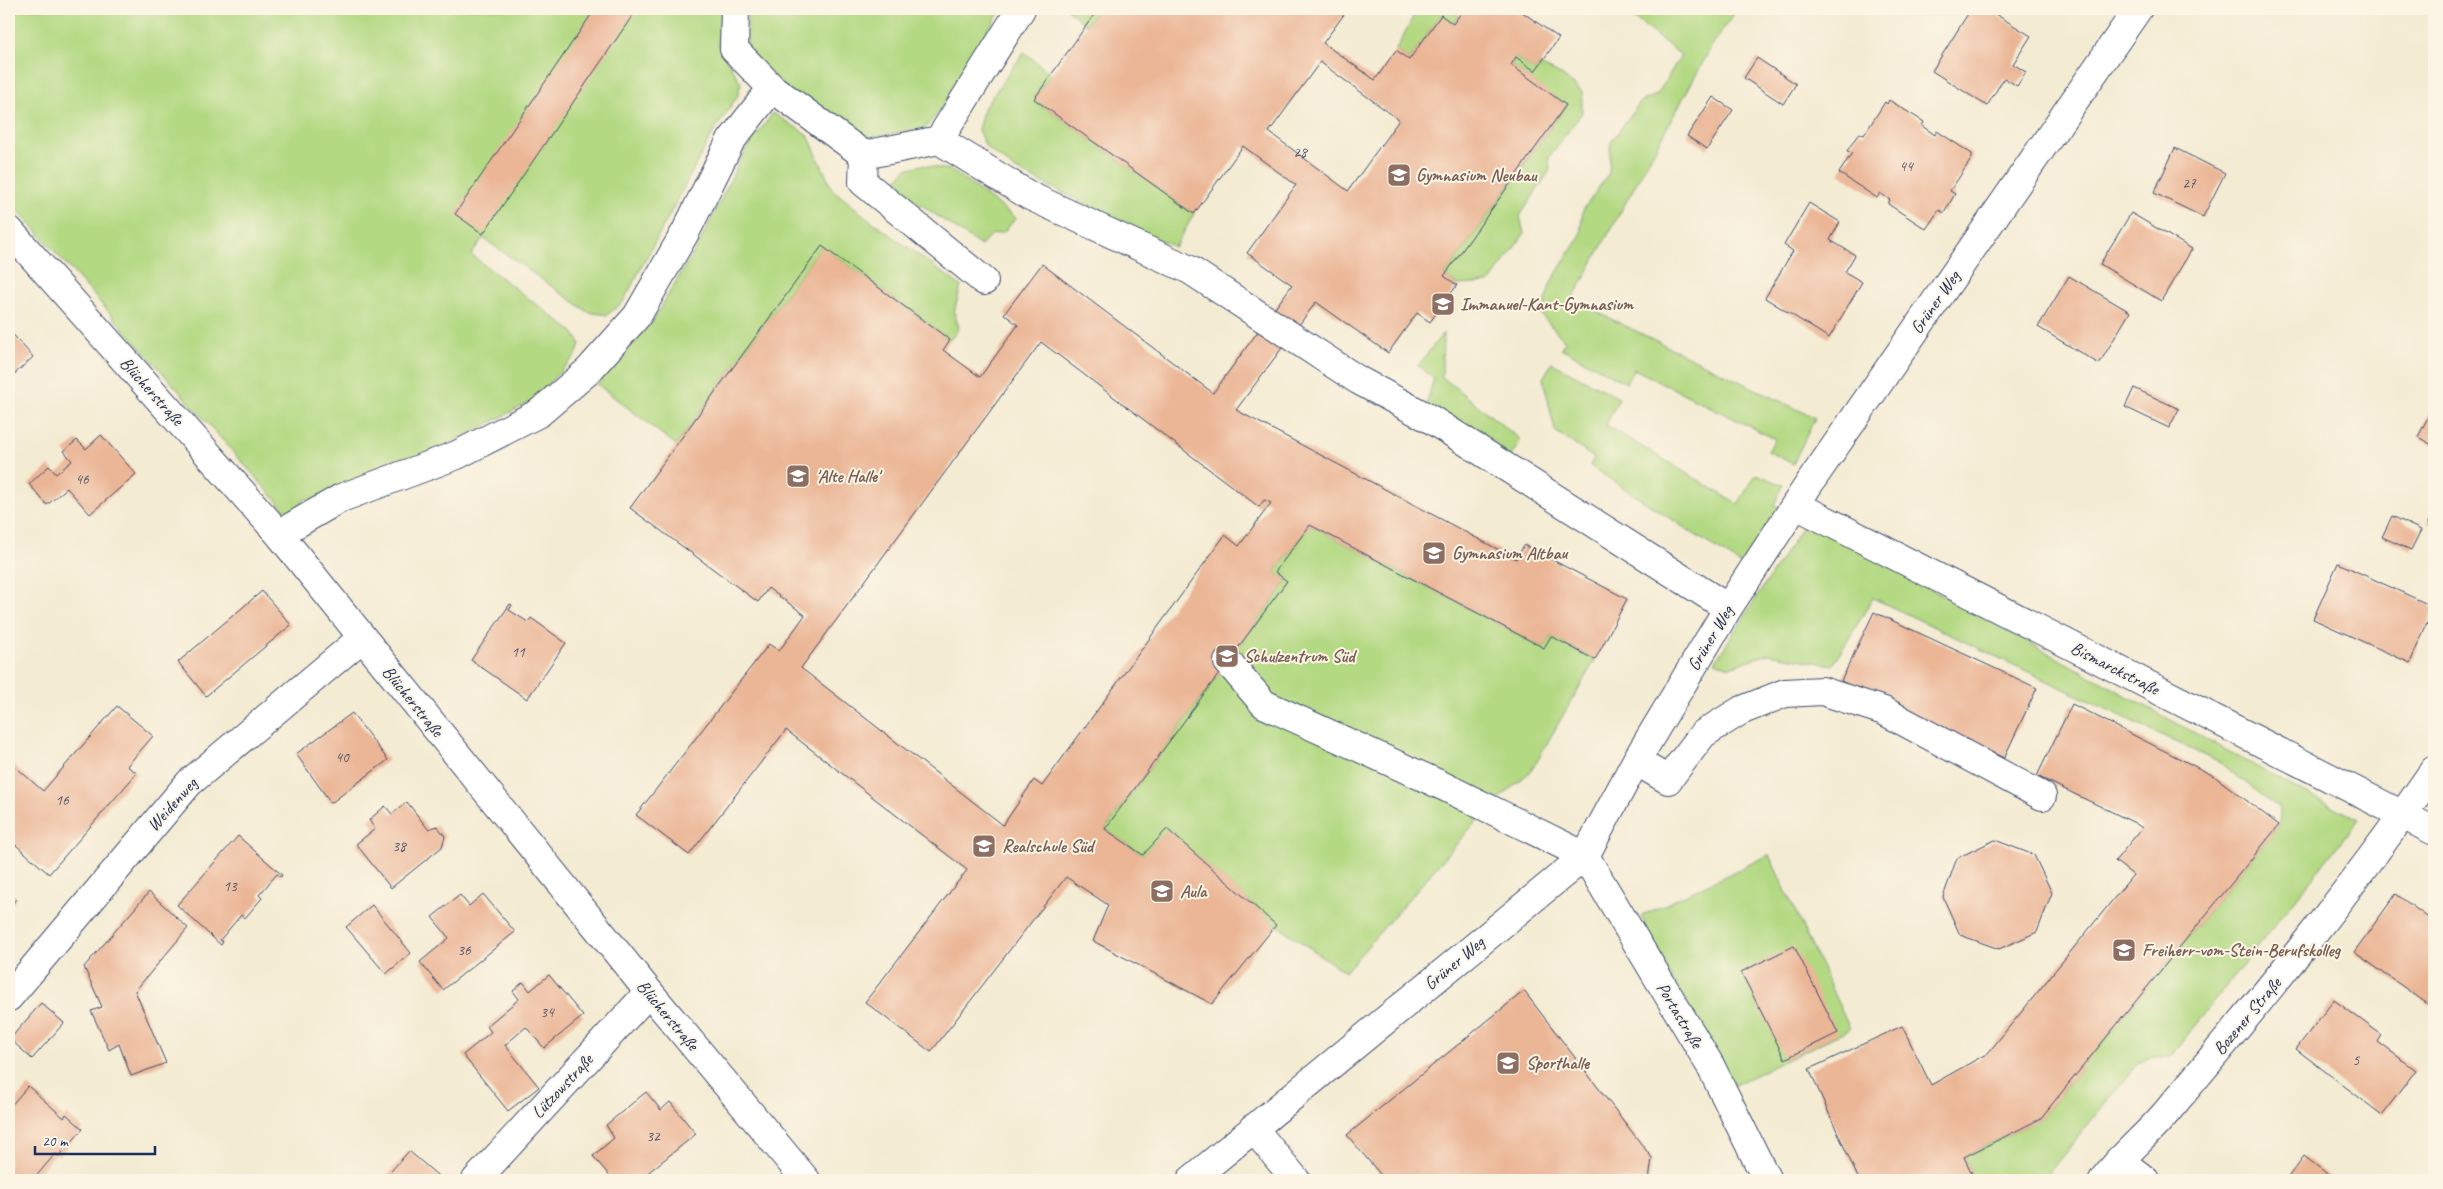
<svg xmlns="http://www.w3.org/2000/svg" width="2443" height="1189" font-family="Caveat,sans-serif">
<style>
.green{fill:#b4d983;stroke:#688470}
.building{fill:#ebb696;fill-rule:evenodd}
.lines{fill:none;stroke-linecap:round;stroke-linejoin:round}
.minor-casing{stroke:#3c4b70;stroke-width:30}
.minor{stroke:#fff;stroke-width:28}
.labels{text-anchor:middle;stroke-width:4;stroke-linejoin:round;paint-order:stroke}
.number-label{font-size:15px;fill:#4f516c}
.education-label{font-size:18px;font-weight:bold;fill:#785e54;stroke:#fcf5e5;text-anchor:start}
.street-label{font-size:18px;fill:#1b2f5e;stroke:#fcf5e5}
</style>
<rect width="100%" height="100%" fill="#fcf5e5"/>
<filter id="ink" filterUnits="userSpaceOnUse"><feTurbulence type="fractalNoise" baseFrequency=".02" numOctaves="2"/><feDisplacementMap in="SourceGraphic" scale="10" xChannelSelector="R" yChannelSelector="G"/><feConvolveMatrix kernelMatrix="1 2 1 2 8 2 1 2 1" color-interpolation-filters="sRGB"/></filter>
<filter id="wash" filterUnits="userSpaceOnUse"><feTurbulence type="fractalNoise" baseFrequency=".0096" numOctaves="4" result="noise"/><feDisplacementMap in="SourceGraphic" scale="20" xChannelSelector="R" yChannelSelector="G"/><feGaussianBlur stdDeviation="1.12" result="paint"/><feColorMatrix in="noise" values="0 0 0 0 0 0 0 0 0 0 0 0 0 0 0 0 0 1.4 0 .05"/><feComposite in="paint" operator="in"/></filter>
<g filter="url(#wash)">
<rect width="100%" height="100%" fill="#f4ebd3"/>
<path class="green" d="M 9,9 L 721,9 L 718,46 L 741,83 L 738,95 L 710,138 L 623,302 L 607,315 L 588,312 L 483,238 L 471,255 L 573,332 L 580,343 L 578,351 L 573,359 L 530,402 L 450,444 L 316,500 L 304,499 L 291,517 L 9,200 Z
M 747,9 L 1001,9 L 938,113 L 925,128 L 871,137 L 849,132 L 777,82 L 747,48 Z
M 1067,9 L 1098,9 L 1086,25 Z
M 1417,9 L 1448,9 L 1459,16 L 1453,24 L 1441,15 L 1409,60 L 1396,50 Z
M 1616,9 L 1688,9 L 1694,13 L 1701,9 L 1737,9 L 1713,44 L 1572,300 L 1815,418 L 1793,464 L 1768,451 L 1775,439 L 1634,369 L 1626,383 L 1561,348 L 1565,341 L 1541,315 L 1551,282 L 1580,236 L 1583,210 L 1609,173 L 1611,142 L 1641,101 L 1657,95 L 1681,55 L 1625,11 Z
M 1024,52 L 1051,74 L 1034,99 L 1194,214 L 1175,247 L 1016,170 L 986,147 L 978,130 L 984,108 Z
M 1516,57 L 1535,71 L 1540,65 L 1563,76 L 1582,92 L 1582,113 L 1549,157 L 1550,170 L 1520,216 L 1524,234 L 1489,283 L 1457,285 L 1444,276 L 1566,106 L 1511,65 Z
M 773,113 L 808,135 L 832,189 L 870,220 L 961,286 L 954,312 L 959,328 L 950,340 L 822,246 L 676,445 L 597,384 L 652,322 L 702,238 L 744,152 Z
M 922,165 L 951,170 L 1016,218 L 1004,232 L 991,235 L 981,246 L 901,191 L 898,178 L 906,169 Z
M 1443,333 L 1442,377 L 1521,440 L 1510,458 L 1426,406 L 1434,378 L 1418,366 Z
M 1552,363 L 1619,398 L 1606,425 L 1738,504 L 1756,474 L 1783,485 L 1774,505 L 1784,510 L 1746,568 L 1590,466 L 1594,458 L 1555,431 L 1543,378 Z
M 1806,521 L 2301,791 L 2359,819 L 2169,1058 L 2153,1056 L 2137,1064 L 2043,1180 L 1975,1180 L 1964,1157 L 2040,1119 L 2279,825 L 2280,809 L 2220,763 L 1873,598 L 1833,665 L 1768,654 L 1730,667 L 1715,662 Z
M 1310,525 L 1544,648 L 1551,636 L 1595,660 L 1531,771 L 1487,809 L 1345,972 L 1276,925 L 1167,830 L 1143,855 L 1105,829 L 1287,581 L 1275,572 Z
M 1769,855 L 1850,1029 L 1726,1089 L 1641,916 Z"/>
<g id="blocks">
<path class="building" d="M 595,9 L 637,9 L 483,234 L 455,214 Z
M 1098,9 L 1348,9 L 1323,43 L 1375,80 L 1396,50 L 1409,60 L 1441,15 L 1453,24 L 1464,9 L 1518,9 L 1559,38 L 1535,71 L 1516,57 L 1511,65 L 1566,105 L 1444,276 L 1457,285 L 1430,322 L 1417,313 L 1388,353 L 1316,302 L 1236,410 L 1516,559 L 1524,545 L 1627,599 L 1595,660 L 1551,636 L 1544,648 L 1310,525 L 1275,572 L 1287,581 L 1105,829 L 1143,855 L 1167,829 L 1276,925 L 1212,1004 L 1093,941 L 1108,905 L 1066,877 L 931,1052 L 865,1002 L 967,870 L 786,730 L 689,855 L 636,815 L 769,644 L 779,651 L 805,615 L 768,588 L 758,602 L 630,508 L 822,246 L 950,340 L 943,350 L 980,377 L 1018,325 L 1004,314 L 1042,264 L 1213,393 L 1292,285 L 1247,253 L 1296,185 L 1243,146 L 1194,214 L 1034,99 ZM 1320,62 L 1399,120 L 1348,191 L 1269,132 ZM 1041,342 L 1259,507 L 1264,500 L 1271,503 L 1239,546 L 1225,535 L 1042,786 L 1034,780 L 1003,825 L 801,668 Z
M 1971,9 L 1987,9 L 2031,36 L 2013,64 L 2026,72 L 2017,86 L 2004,78 L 1987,106 L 1932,71 Z
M 1757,58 L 1796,84 L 1783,104 L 1744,78 Z
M 1713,97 L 1733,110 L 1707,149 L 1687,136 Z
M 1889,100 L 1924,122 L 1922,126 L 1935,135 L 1937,131 L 1972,154 L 1972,158 L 1950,191 L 1955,194 L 1944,213 L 1939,210 L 1926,229 L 1888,204 L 1890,200 L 1880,193 L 1877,198 L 1839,173 L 1852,153 L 1847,151 L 1859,133 L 1864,135 L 1885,102 L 1887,104 Z
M 2175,148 L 2225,173 L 2203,217 L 2154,193 Z
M 1809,203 L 1840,222 L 1830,240 L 1855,255 L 1845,272 L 1862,282 L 1829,338 L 1765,298 L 1793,251 L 1784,245 Z
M 2131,213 L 2192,249 L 2161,301 L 2100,264 Z
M 2069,276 L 2130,312 L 2099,364 L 2038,327 Z
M 9,330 L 33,357 L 9,379 Z
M 2134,388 L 2179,409 L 2169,428 L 2125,407 Z
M 2434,405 L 2434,446 L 2418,437 Z
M 101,435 L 136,474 L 90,514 L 67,488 L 47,505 L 29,484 L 49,466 L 56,474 L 72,461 L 64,451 L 77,440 L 86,449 Z
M 2434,510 L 2434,526 L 2428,523 Z
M 2392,516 L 2421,530 L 2411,550 L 2382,537 Z
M 9,519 L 15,525 L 9,531 Z
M 2338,563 L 2434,607 L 2410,663 L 2313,619 Z
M 262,591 L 291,625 L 206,696 L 178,662 Z
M 510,604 L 512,605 L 509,610 L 528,622 L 531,618 L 566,643 L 527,699 L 471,660 Z
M 1874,612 L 2037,688 L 2004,758 L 1841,681 Z
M 2072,704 L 2214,776 L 2279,825 L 2040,1119 L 1964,1157 L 1975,1180 L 1859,1180 L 1809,1069 L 1902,1026 L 1931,1085 L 1988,1053 L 2133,875 L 2115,861 L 2142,828 L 2135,823 L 2037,776 Z
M 117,706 L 153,736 L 127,766 L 137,773 L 49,874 L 9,839 L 9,761 L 43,791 Z
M 352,713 L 388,760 L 331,803 L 296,754 Z
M 407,802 L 428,829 L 437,826 L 445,836 L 442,847 L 391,888 L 356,844 L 375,829 L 369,820 L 385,806 L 392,814 Z
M 238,836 L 282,875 L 281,877 L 277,874 L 259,895 L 262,898 L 245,918 L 241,915 L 220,940 L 223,942 L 221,945 L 177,905 Z
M 1995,840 L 2034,855 L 2052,893 L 2037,932 L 1999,949 L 1960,935 L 1943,897 L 1957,858 Z
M 149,892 L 188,928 L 135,991 L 166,1063 L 131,1076 L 119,1044 L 109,1050 L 91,1011 L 102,1007 L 84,967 Z
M 9,893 L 16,899 L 9,908 Z
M 483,894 L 515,932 L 443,990 L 420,962 L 449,938 L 432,917 L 460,895 L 469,906 Z
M 2396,894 L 2434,922 L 2434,997 L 2429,1005 L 2354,952 Z
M 372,905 L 411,953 L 386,974 L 346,927 Z
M 1794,946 L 1838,1033 L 1785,1059 L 1741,972 Z
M 549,975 L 583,1016 L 544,1048 L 526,1027 L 505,1045 L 539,1087 L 508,1111 L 463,1055 L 491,1032 L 487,1026 L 519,999 L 513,991 L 523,982 L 530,991 Z
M 1524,991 L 1652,1158 L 1649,1180 L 1385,1180 L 1347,1135 Z
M 2334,1000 L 2382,1035 L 2378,1042 L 2416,1070 L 2382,1115 L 2296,1049 Z
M 41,1003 L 64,1023 L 32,1059 L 10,1039 Z
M 28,1086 L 64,1118 L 66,1114 L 83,1129 L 59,1156 L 55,1154 L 33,1180 L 13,1180 L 9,1176 L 9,1108 Z
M 646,1092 L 661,1110 L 670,1102 L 696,1134 L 639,1180 L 613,1180 L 593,1156 L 614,1138 L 606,1125 Z
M 409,1151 L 443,1180 L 383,1180 Z
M 2304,1156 L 2335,1180 L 2286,1180 Z"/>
</g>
</g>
<g filter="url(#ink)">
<use href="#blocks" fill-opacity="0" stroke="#3c4b70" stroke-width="1"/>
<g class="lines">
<g class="minor-casing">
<path id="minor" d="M 735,9 L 734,49 L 772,88 L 864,155 L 939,140 L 1030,196 L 1190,270 L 1358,380 L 1432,420 L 1728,608
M 939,140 L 1021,9
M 864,155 L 863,182 L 984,281
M 9,230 L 279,534 L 649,992 L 806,1180
M 1796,505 L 2434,831
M 279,534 L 341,498 L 457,455 L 539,413 L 588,371 L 637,316 L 686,231 L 730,142 L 772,88
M 1228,662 L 1264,704 L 1443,786 L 1585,856 L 1710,1065 L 1767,1180
M 1636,761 L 1668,780 L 1703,734 L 1740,711 L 1785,693 L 1822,691 L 1884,711 L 2042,796
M 9,997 L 189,783 L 362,638
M 1253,1128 L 1296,1180
M 2119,1160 L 2145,1180
M 476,1180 L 649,992
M 1191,1180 L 1585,856 L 1636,761 L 1728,608 L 1811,481 L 2138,9
M 2103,1180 C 2123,1154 2149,1134 2170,1108 C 2262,999 2353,888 2434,770"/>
</g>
<use href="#minor" class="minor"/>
</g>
</g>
<defs>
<g id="school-square" transform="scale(1.25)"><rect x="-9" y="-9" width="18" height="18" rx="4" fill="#8d6e63" stroke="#fcf5e5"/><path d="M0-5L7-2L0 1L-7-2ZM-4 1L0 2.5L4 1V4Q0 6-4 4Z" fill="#fff"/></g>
</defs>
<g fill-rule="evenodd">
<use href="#school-square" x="1399" y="175"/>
<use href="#school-square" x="1443" y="304"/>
<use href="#school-square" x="798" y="476"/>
<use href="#school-square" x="1434" y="553"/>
<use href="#school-square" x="1227" y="656"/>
<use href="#school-square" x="984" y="846"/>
<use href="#school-square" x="1162" y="891"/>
<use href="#school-square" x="2124" y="950"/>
<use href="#school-square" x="1508" y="1063"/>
</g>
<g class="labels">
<g class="number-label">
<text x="1300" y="157">28</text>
<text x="1906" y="171">44</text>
<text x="2189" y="188">27</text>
<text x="82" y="484">46</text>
<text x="518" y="657">11</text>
<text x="342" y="762">40</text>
<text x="62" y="805">16</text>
<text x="399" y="851">38</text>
<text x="230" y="891">13</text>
<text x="464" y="955">36</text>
<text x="547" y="1017">34</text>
<text x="2356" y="1065">5</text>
<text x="653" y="1141">32</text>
</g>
<g class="education-label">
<text x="1416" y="181">Gymnasium Neubau</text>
<text x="1460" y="310">Immanuel-Kant-Gymnasium</text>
<text x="816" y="482">'Alte Halle'</text>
<text x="1452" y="559">Gymnasium Altbau</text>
<text x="1244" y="662">Schulzentrum Süd</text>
<text x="1002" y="852">Realschule Süd</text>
<text x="1180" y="897">Aula</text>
<text x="2142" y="956">Freiherr-vom-Stein-Berufskolleg</text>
<text x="1526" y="1069">Sporthalle</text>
</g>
<g class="street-label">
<text transform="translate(1935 302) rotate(-55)" y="6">Grüner Weg</text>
<text transform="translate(152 391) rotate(48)" y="6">Blücherstraße</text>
<text transform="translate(1710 638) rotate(-59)" y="6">Grüner Weg</text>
<text transform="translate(2115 668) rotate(27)" y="6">Bismarckstraße</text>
<text transform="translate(413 701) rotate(51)" y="6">Blücherstraße</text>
<text transform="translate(172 804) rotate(-48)" y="6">Weidenweg</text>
<text transform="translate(1454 963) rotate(-40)" y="6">Grüner Weg</text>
<text transform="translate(668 1015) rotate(50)" y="6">Blücherstraße</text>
<text transform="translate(1680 1015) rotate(59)" y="6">Portastraße</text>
<text transform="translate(2247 1016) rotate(-50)" y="6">Bozener Straße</text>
<text transform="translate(562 1086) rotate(-47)" y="6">Lützowstraße</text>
</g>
</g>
<rect width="2443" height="1189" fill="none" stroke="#fcf5e5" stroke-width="30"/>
<path d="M35 1146v8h120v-8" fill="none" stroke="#1b2f5e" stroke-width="2.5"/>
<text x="42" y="1146" font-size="15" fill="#1b2f5e" stroke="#fcf5e5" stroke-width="4" paint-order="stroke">20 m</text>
</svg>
